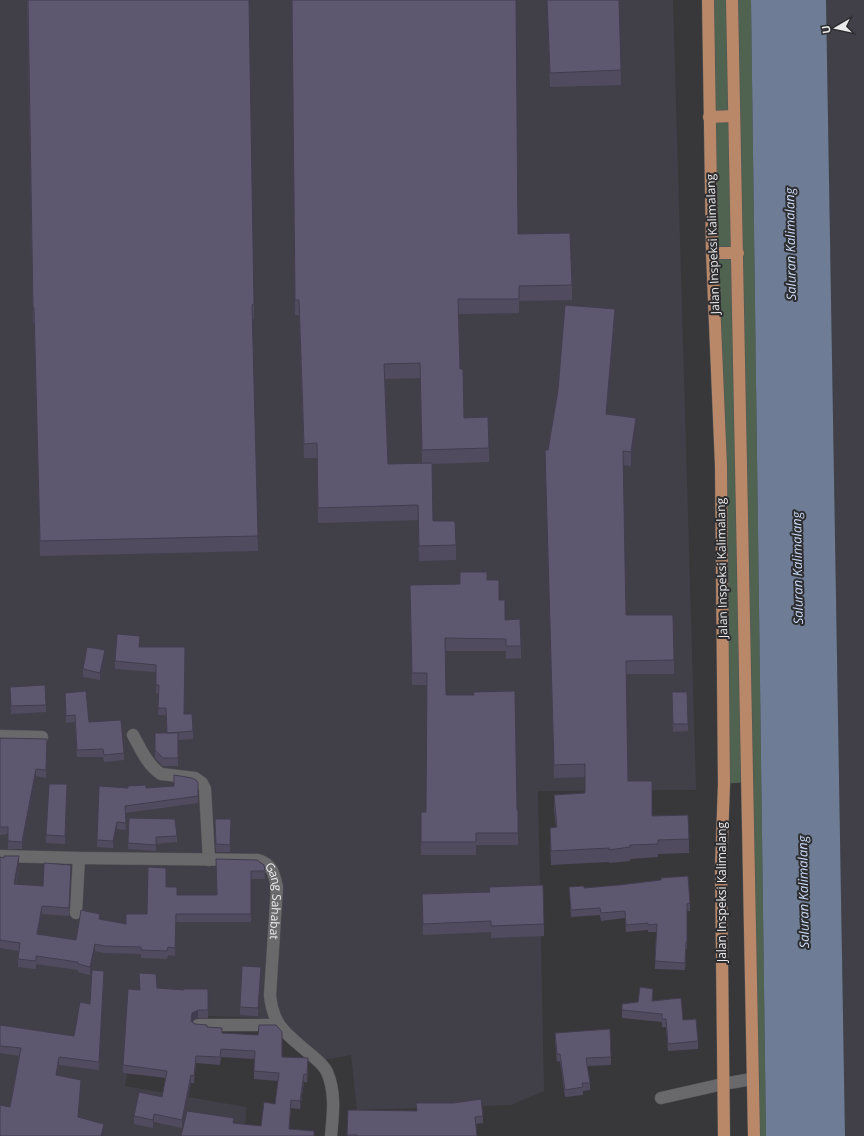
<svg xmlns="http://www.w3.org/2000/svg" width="864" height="1136" font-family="'Open Sans',sans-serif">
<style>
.built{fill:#414049}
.green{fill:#506350}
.water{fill:#6e7d95}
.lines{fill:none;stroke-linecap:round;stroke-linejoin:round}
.street-casing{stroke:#545356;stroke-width:13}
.primary-casing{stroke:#545356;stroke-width:13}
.street{stroke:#69686b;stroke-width:12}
.primary{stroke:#b88869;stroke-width:12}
.wall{fill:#514b60;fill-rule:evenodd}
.shaded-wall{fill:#423d4e}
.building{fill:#5e5770;stroke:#423d4e}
.labels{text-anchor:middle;stroke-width:4;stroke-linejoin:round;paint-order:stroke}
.street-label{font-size:12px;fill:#eaeaec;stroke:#2d2d30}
.water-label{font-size:13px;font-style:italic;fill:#cadbf7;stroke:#2d2d30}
</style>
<rect width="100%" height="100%" fill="#38373a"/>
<path class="built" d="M 0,0 L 673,0 L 696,790 L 538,791 L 544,1091 L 511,1105 L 357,1110 L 351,1055 L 313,1062 L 260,1018 L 139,1013 L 125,1086 L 246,1107 L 245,1136 L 0,1136 Z
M 826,0 L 864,0 L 864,1136 L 845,1136 Z"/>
<path class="green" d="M 708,0 L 751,0 L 766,1136 L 754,1136 L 747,782 L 724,784 Z"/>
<path class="water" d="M 751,0 L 826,0 L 845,1136 L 766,1136 Z"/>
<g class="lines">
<g class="street-casing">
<g id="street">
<path d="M 133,735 C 140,748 148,766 161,774 L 195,778 L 202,783 L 205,789 L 209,860"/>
<path d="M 0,736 L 42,737"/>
<path id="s1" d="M 0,856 L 79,858 L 258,860 C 272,864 274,873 277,887 L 270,995 C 273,1027 287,1034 310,1054 C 316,1059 323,1064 327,1072 C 336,1093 333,1114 331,1136"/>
<path d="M 76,913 L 79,858"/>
<path d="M 198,1025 L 275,1025"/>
<path d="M 661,1098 L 723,1084 L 752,1079"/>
</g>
</g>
<g class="primary-casing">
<path id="primary" d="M 708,0 L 712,253 L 721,466 L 724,784 L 721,867 L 724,1136
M 732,0 L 754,1136
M 709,117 L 734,116
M 712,253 L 738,253"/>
</g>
<use href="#street" class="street"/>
<use href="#primary" class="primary"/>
</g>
<path class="wall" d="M 27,0 L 254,304 L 254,319 L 252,319 L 258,551 L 40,556 L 34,323 L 33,323 Z
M 292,0 L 518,234 L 572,285 L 572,300 L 519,301 L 519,313 L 459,314 L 460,369 L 464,418 L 489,448 L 489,462 L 432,464 L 433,521 L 456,545 L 456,560 L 419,561 L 418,520 L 318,523 L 317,458 L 304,458 L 299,315 L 295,315 ZM 420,378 L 422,464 L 388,464 L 385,379 Z
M 547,0 L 619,0 L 621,85 L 550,87 Z
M 615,323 L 607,414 L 636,432 L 631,466 L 623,465 L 626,615 L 674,660 L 674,674 L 626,674 L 628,781 L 652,816 L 689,839 L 689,853 L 658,854 L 658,857 L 630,859 L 630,861 L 609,863 L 609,862 L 551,865 L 550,841 L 550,828 L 556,827 L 554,809 L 554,795 L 585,793 L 585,777 L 554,778 L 545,450 L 548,450 Z
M 487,580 L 499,600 L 505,620 L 521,646 L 521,658 L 506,659 L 506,651 L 445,651 L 446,695 L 517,810 L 518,810 L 518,845 L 476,845 L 476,855 L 421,855 L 421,812 L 426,812 L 427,685 L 412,685 L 410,597 L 460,584 Z
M 140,647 L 185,647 L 184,714 L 193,731 L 193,739 L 178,740 L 178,766 L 163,766 L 155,758 L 155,733 L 167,733 L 166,715 L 158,715 L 159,693 L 156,693 L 156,672 L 115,669 L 115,661 Z
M 105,658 L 100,680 L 83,677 L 83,669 Z
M 10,687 L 46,705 L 46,712 L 11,714 Z
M 65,693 L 89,722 L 124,753 L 124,760 L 104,762 L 103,757 L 77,757 L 75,722 L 66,723 Z
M 672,700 L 688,724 L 688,731 L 673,732 Z
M 0,738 L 47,747 L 46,778 L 36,776 L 22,849 L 8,849 L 8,834 L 0,835 Z
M 67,784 L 65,844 L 46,843 L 46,835 Z
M 99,786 L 128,788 L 146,788 L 198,796 L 198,803 L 125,813 L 126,830 L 117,829 L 113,848 L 97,847 Z
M 129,818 L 177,836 L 177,842 L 156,844 L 156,851 L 128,849 Z
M 215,819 L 231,819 L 230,852 L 216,852 Z
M 0,857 L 19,864 L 16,884 L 43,886 L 71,873 L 69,916 L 42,914 L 38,934 L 76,940 L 100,919 L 126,924 L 147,914 L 166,887 L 177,895 L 217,895 L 216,859 L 264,865 L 265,879 L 251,879 L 251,922 L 176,922 L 175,956 L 168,955 L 167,959 L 141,958 L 141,954 L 104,953 L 95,951 L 90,975 L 78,972 L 78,970 L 36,964 L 36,969 L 18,967 L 18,959 L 19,951 L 0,948 Z
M 569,887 L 690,903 L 690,911 L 687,911 L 687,949 L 686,949 L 685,970 L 655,969 L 656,932 L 648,932 L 648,930 L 626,932 L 625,918 L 601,921 L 600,915 L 571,917 Z
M 489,892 L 544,924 L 544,936 L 491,938 L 491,932 L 423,935 L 422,894 Z
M 139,973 L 157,988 L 184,990 L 208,989 L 208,1018 L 198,1018 L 192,1021 L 195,1024 L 207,1027 L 282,1057 L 308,1066 L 307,1082 L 304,1082 L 300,1109 L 291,1108 L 289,1129 L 314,1136 L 234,1124 L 261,1126 L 275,1104 L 278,1081 L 254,1079 L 254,1059 L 221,1057 L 220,1065 L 196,1063 L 194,1083 L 191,1083 L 182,1128 L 154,1122 L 153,1128 L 134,1124 L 134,1116 L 162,1097 L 166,1078 L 123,1073 L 123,1065 L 140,990 Z
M 261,975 L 258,1016 L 240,1015 L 240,1007 Z
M 104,979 L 99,1070 L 59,1065 L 57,1076 L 81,1088 L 78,1117 L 104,1132 L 10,1107 L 20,1056 L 0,1053 L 0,1025 L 74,1036 L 90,1004 Z
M 653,996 L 653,1001 L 683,1020 L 698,1041 L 698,1049 L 668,1051 L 666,1027 L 662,1027 L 662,1022 L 622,1018 L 622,1004 L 638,1002 Z
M 555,1033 L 611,1057 L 611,1065 L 587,1066 L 590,1083 L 590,1090 L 583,1091 L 583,1095 L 565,1097 L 560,1061 L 557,1062 L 555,1040 Z
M 348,1110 L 483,1116 L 483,1123 L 476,1124 L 477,1136 L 347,1136 Z"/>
<path class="shaded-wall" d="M 615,309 L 615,323 L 606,427 L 606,414 Z
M 636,418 L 636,432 L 631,466 L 631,452 Z
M 105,650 L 105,658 L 100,680 L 100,673 Z
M 36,769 L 36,776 L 22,849 L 22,842 Z
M 117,822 L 117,829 L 113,848 L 113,841 Z
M 19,856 L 19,864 L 14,892 L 14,884 Z
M 42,906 L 42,914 L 37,942 L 37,934 Z
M 95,944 L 95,951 L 90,975 L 90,967 Z
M 261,967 L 261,975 L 258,1016 L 258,1008 Z
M 104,971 L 104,979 L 99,1070 L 99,1062 Z
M 198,1010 L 198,1018 L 192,1021 L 191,1028 L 192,1013 Z
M 196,1056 L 196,1063 L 194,1083 L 194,1076 Z
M 59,1057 L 59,1065 L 56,1083 L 56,1075 Z
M 304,1074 L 304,1082 L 300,1109 L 300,1101 Z
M 191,1075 L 191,1083 L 182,1128 L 182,1120 Z
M 81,1080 L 81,1088 L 78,1125 L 78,1117 Z
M 291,1100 L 291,1108 L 289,1136 L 289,1129 Z
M 154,1114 L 154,1122 L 153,1128 L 153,1120 Z
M 104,1124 L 104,1132 L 103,1136 L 101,1136 Z"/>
<path class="building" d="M 28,0 L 249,0 L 254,304 L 252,305 L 258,536 L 40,541 L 34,308 L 33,308 Z
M 292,0 L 516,0 L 518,234 L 570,233 L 572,285 L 519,286 L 519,299 L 458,299 L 460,369 L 463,369 L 464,418 L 488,417 L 489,448 L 422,450 L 420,363 L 384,364 L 388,464 L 432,463 L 433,521 L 455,521 L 456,545 L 419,546 L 418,505 L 318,508 L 317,443 L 304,444 L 299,300 L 295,300 Z
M 547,0 L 619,0 L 621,70 L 550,73 Z
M 565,305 L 615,309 L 606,414 L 636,418 L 631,452 L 623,451 L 626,615 L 673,615 L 674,660 L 626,661 L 628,781 L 652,781 L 652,816 L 688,815 L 689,839 L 658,840 L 658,844 L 630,845 L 630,847 L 609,850 L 609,848 L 551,851 L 550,828 L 557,827 L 554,795 L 585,793 L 585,764 L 554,765 L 545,450 L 548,450 L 558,390 Z
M 460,572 L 487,572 L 487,580 L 499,580 L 499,600 L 505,600 L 505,620 L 520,619 L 521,646 L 506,646 L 506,639 L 445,638 L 446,695 L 474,695 L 473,692 L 515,691 L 517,810 L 518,810 L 518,833 L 476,833 L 476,842 L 421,842 L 421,812 L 426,812 L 427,673 L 412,673 L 410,585 L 460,584 Z
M 117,634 L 140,636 L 139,647 L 185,647 L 184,714 L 192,714 L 193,731 L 167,733 L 166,708 L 158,708 L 159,685 L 156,685 L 156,665 L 115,661 Z
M 87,647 L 105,650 L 100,673 L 83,669 Z
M 45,685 L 46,705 L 11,706 L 10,687 Z
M 86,691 L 89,722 L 121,720 L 124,753 L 104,755 L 103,749 L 77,750 L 75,715 L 66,716 L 65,693 Z
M 672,692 L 687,692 L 688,724 L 673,724 Z
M 155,733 L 178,733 L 178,758 L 163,758 L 155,750 Z
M 0,738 L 47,739 L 46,770 L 36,769 L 22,842 L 8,841 L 8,827 L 0,827 Z
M 174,775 L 192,778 L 196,780 L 198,783 L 198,796 L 125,806 L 126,823 L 117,822 L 113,841 L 97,840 L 99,786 L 128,788 L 128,786 L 146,785 L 146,788 L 174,786 Z
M 49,784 L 67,784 L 65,836 L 46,835 Z
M 129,818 L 175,819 L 177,836 L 156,837 L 156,845 L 128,843 Z
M 215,819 L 231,819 L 230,845 L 216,844 Z
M 4,856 L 19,856 L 14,884 L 43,886 L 44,863 L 71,865 L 69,908 L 42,906 L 37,934 L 76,940 L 81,910 L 100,914 L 99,919 L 126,924 L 126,914 L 147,914 L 148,867 L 166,868 L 166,887 L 177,887 L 177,895 L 217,895 L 216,859 L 257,860 L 264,865 L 265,871 L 251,871 L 251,914 L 176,914 L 175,948 L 168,947 L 167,951 L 141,950 L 141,947 L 104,946 L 95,944 L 90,967 L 78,964 L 78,962 L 36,956 L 36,961 L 18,959 L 20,943 L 0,940 L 0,857 L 4,858 Z
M 688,876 L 690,903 L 687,904 L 687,942 L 686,942 L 685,963 L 655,961 L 657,924 L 648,925 L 648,923 L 626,925 L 625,911 L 601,913 L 600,908 L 571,910 L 569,887 L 584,886 L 584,888 L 619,885 L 661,880 L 661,878 Z
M 543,885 L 544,924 L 491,926 L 491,921 L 423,924 L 422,894 L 490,892 L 489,887 Z
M 242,966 L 261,967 L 258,1008 L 240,1007 Z
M 92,970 L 104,971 L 99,1062 L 59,1057 L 56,1075 L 81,1080 L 78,1117 L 104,1124 L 101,1136 L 0,1136 L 0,1105 L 10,1107 L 21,1048 L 0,1046 L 0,1025 L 74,1036 L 80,1002 L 90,1004 Z
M 139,973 L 156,974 L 157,988 L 184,990 L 184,989 L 208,989 L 208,1010 L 198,1010 L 192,1013 L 191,1021 L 195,1024 L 207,1025 L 207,1027 L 222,1028 L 222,1033 L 258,1035 L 259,1025 L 276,1025 L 282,1032 L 282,1057 L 308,1058 L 307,1075 L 304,1074 L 300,1101 L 291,1100 L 289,1129 L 314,1131 L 314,1136 L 181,1136 L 187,1111 L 234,1118 L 233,1123 L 261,1126 L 264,1102 L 275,1104 L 279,1073 L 254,1071 L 255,1051 L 221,1049 L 220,1057 L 196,1056 L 194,1076 L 191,1075 L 182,1120 L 154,1114 L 153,1120 L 134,1116 L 139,1092 L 162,1097 L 167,1071 L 123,1065 L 128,989 L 140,990 Z
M 640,987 L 653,989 L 652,1001 L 681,998 L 683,1020 L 696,1019 L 698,1041 L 668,1044 L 666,1019 L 662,1019 L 662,1014 L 622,1010 L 622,1004 L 638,1002 Z
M 610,1029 L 611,1057 L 586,1058 L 590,1083 L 582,1083 L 583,1087 L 565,1090 L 560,1054 L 557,1054 L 555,1033 Z
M 481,1099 L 483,1116 L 475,1117 L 477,1136 L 357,1136 L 357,1135 L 347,1135 L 348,1110 L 417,1111 L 416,1103 L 454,1103 Z"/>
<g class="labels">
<g class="street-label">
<text transform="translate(713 244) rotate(-92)" y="4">Jalan Inspeksi Kalimalang</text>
<text transform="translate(722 568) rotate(-91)" y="4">Jalan Inspeksi Kalimalang</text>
<text transform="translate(722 892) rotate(-90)" y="4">Jalan Inspeksi Kalimalang</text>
<text dy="4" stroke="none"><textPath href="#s1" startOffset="307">Gang Sahabat</textPath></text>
</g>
<g class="water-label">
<text transform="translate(790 244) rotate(-91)" y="5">Saluran Kalimalang</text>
<text transform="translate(797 568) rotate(-91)" y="5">Saluran Kalimalang</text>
<text transform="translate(803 892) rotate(-91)" y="5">Saluran Kalimalang</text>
</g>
</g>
<g transform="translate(836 28) rotate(261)" stroke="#2d2d30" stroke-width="3" paint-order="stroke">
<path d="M0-3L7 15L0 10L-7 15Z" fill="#eaeaec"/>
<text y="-6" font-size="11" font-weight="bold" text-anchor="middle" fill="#eaeaec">U</text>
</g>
</svg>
